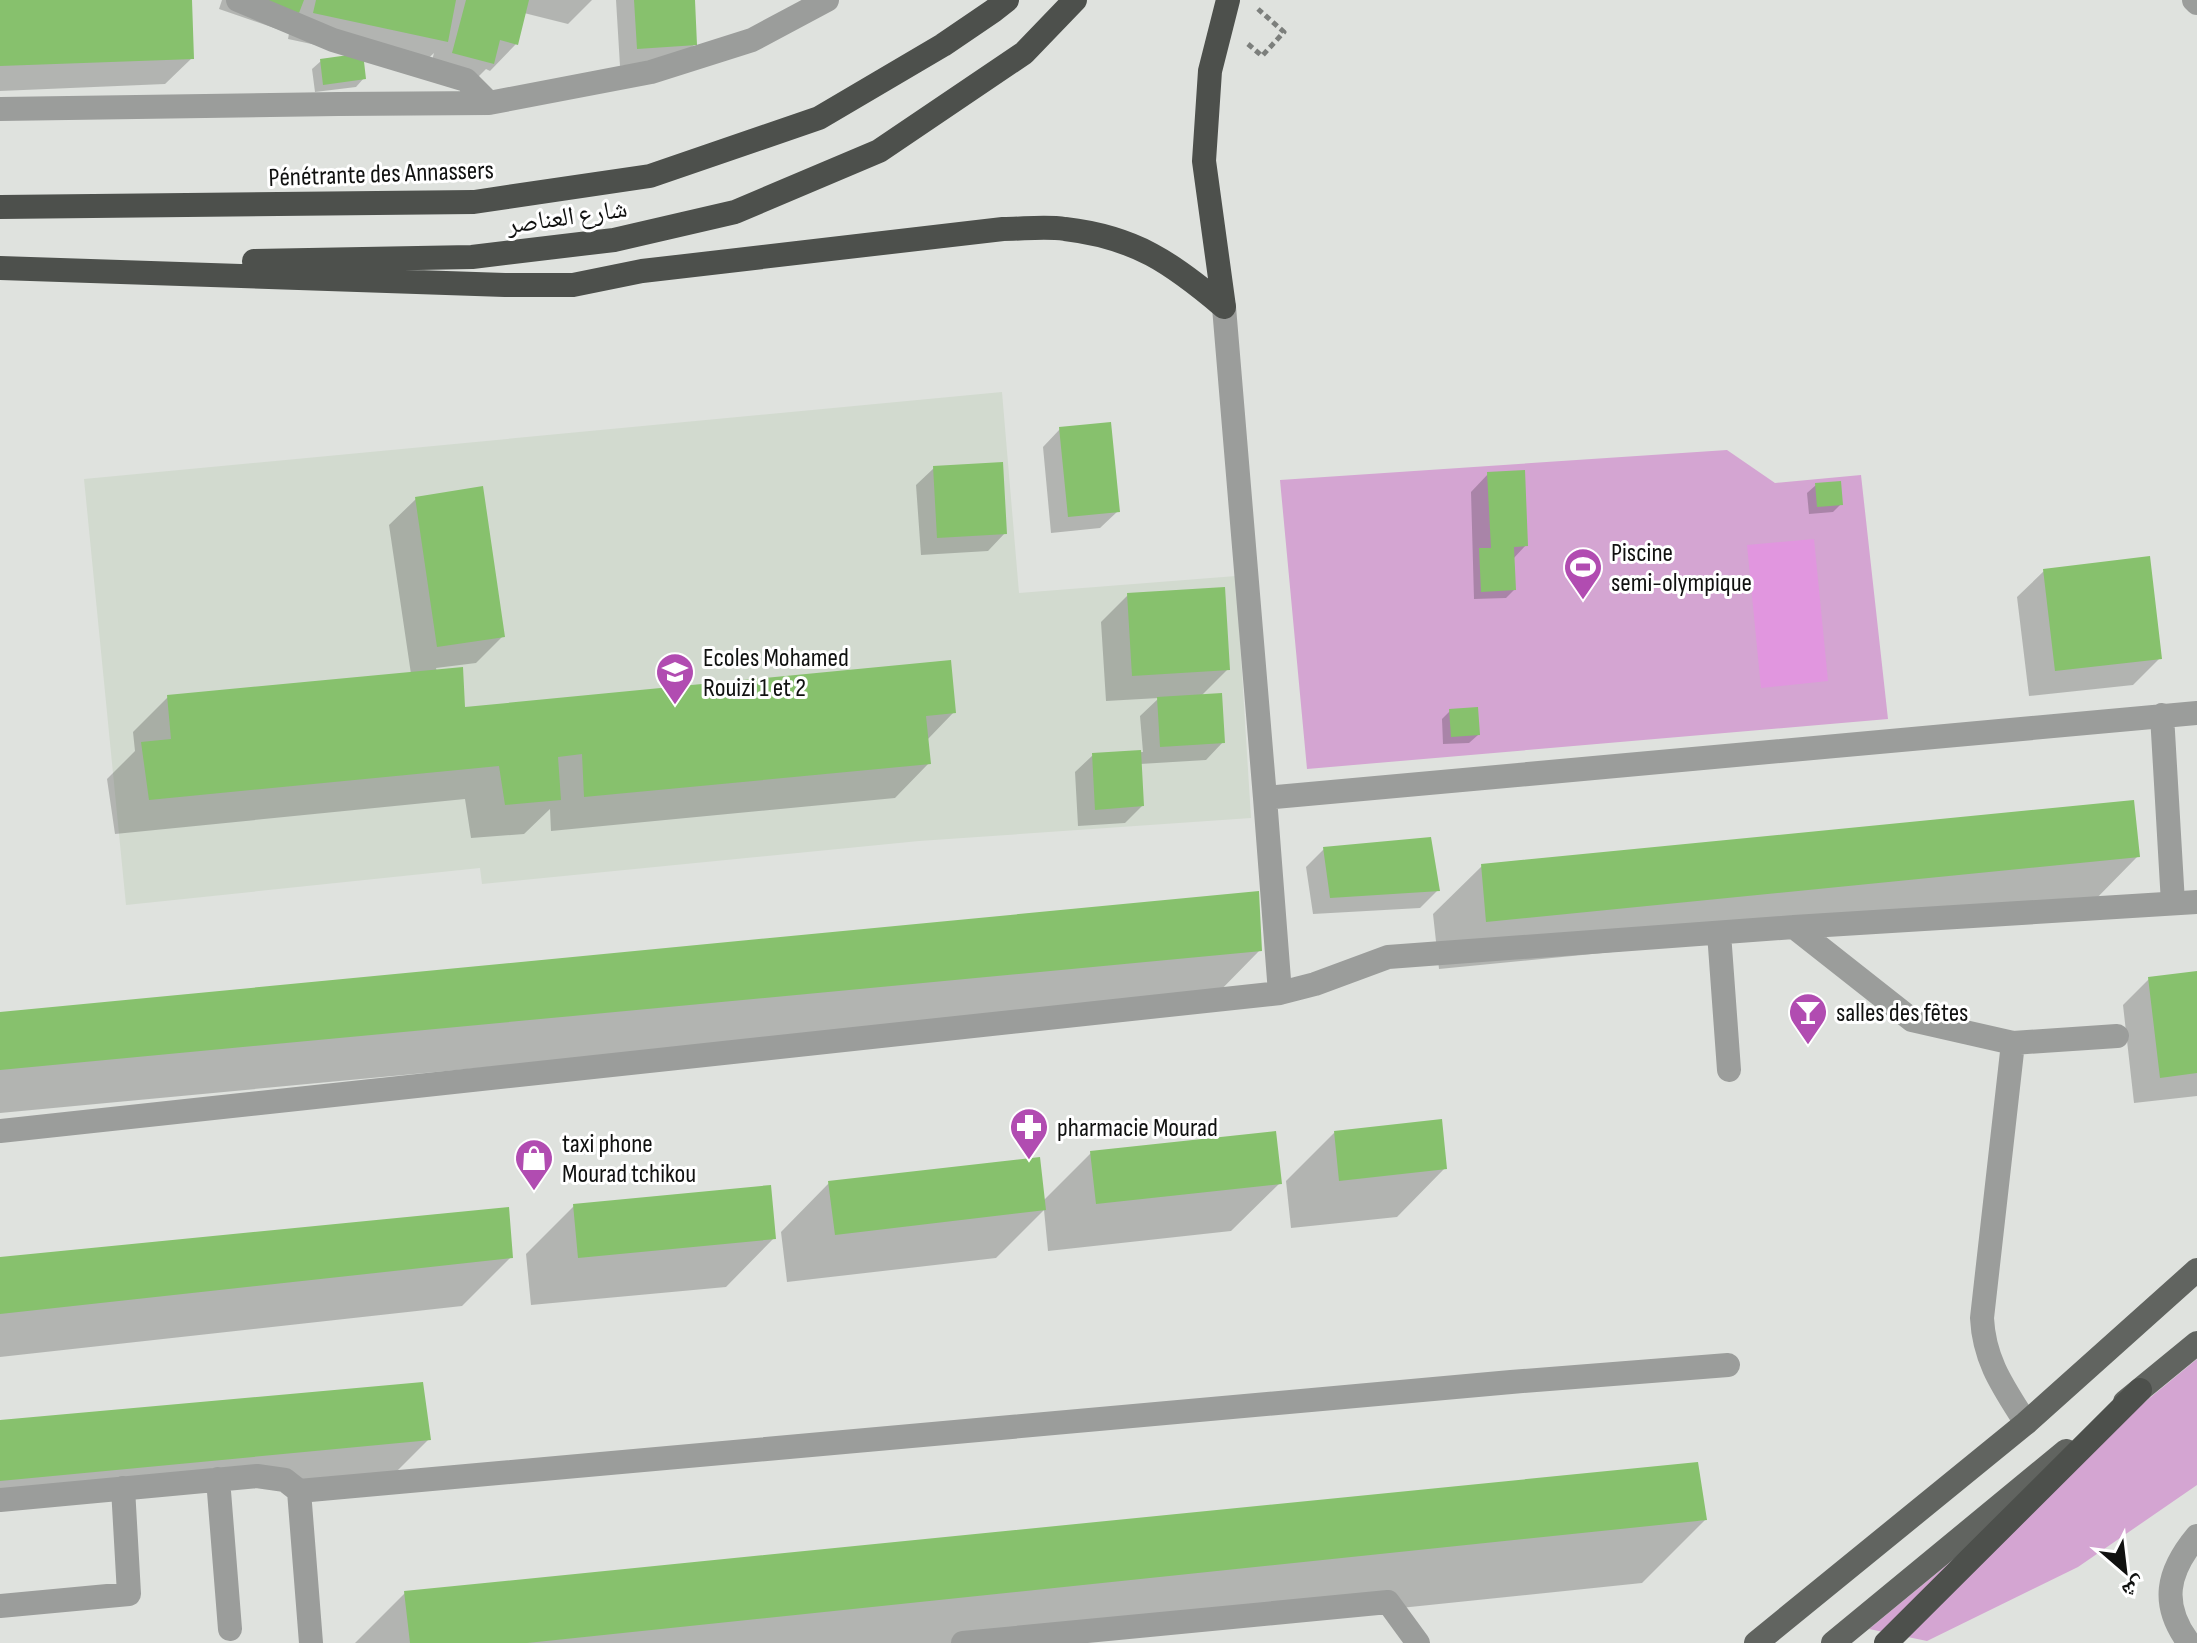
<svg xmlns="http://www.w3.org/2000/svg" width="2197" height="1643" font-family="'Sofia Sans Condensed','Noto Naskh Arabic',sans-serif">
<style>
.built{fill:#d2dacf}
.green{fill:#d4a5d2}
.water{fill:#e196df}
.shadow{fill:#0003}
.building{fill:#87c16d}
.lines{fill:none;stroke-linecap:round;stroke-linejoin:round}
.path{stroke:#7c7f7c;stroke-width:5;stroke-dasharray:6 4;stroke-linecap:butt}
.minor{stroke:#9b9d9b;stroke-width:24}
.major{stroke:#616460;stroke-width:24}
.highway{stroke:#4d504c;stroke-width:24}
.labels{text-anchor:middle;stroke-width:6;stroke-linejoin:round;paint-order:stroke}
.street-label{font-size:26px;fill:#101110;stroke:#fff}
.poi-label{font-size:26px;fill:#101110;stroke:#fff;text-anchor:start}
</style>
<rect width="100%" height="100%" fill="#dfe2de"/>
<path class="built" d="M 1002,392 L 1019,593 L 1236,576 L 1251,818 L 919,841 L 482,884 L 480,868 L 126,905 L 84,479 Z"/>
<path class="green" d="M 1727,450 L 1775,483 L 1861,475 L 1888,719 L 1307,769 L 1280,480 Z
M 2197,1359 L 2197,1485 L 2078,1567 L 1927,1641 L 1869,1629 Z"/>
<path class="water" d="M 1814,539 L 1828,681 L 1761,688 L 1747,545 Z"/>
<path class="shadow" d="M 0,0 L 187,0 L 192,58 L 165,84 L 0,91 Z
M 222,0 L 592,0 L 568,24 L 524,13 L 516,44 L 490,71 L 486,69 L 466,89 L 427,79 L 434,53 L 419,67 L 288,39 L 292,17 L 280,30 L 219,9 Z
M 616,0 L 693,0 L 695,44 L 678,61 L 620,66 Z
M 321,61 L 364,78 L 356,87 L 315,92 L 312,69 Z
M 1060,429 L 1118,511 L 1100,528 L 1051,533 L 1043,447 Z
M 934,468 L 1005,533 L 988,551 L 921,555 L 916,485 Z
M 1488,474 L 1526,545 L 1513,559 L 1514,590 L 1506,598 L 1474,599 L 1471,492 Z
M 1816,485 L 1841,504 L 1833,512 L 1809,514 L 1807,493 Z
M 416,499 L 503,636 L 476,663 L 436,668 L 437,672 L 463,709 L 954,712 L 927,740 L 929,763 L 895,798 L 551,831 L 550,809 L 524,834 L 471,838 L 465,799 L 115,834 L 107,779 L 135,751 L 133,732 L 168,697 L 411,674 L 389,525 Z
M 2044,571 L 2160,658 L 2133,685 L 2029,696 L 2017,597 Z
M 1128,595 L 1228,669 L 1201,696 L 1223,742 L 1206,760 L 1140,764 L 1142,806 L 1125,823 L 1078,826 L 1075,772 L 1093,755 L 1143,752 L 1140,716 L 1159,698 L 1106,701 L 1101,622 Z
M 1450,711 L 1478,735 L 1469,743 L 1443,744 L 1442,719 Z
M 1324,849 L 1438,890 L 1420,908 L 1313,914 L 1306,867 Z
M 2138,856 L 2090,905 L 1439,969 L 1433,914 L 1482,866 Z
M 1260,950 L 1212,999 L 0,1113 L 0,1014 Z
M 2197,973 L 2197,1096 L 2134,1103 L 2123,1005 L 2149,979 Z
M 1334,1133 L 1445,1168 L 1397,1217 L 1291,1228 L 1286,1181 Z
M 1091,1153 L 1280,1183 L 1231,1231 L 1048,1251 L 1044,1210 L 996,1258 L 787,1282 L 781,1232 L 829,1183 L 1043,1201 Z
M 574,1206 L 774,1238 L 726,1287 L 531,1305 L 526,1254 Z
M 511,1257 L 462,1306 L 0,1357 L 0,1259 Z
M 0,1422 L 429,1439 L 395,1473 L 0,1511 Z
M 1705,1520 L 1642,1583 L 1064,1643 L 355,1643 L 405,1593 Z"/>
<path class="building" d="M 0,0 L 192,0 L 194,59 L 0,66 Z
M 261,0 L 304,0 L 299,13 Z
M 316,0 L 456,0 L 448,42 L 313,13 Z
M 466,0 L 529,0 L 518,45 L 500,40 L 494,64 L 452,53 Z
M 634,0 L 695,0 L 697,45 L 637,49 Z
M 363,53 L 366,79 L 323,85 L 320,59 Z
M 1111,422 L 1120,512 L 1068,517 L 1059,427 Z
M 1003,462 L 1007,534 L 937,538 L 933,466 Z
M 1525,470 L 1528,546 L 1514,547 L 1516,590 L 1481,592 L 1479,548 L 1491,548 L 1487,472 Z
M 1841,481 L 1843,505 L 1817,507 L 1815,483 Z
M 483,486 L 505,637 L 437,647 L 415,497 Z
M 2150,556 L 2162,659 L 2055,671 L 2043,569 Z
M 1225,587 L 1230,670 L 1132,676 L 1127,593 Z
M 951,660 L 956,713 L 926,716 L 931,764 L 584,797 L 582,754 L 558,757 L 561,800 L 505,805 L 499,766 L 149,800 L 141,742 L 171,739 L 167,695 L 463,667 L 465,707 Z
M 1222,693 L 1225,743 L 1160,747 L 1157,697 Z
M 1478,707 L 1480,735 L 1451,737 L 1449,709 Z
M 1141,750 L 1144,806 L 1095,810 L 1092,753 Z
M 2134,800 L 2140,857 L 1486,922 L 1481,864 Z
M 1431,837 L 1440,891 L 1330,898 L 1323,847 Z
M 1259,891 L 1262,951 L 0,1070 L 0,1012 Z
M 2197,971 L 2197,1073 L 2160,1078 L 2148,977 Z
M 1442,1119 L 1447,1169 L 1339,1181 L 1334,1131 Z
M 1276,1131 L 1282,1184 L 1096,1204 L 1090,1151 Z
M 1040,1157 L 1046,1210 L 835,1235 L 828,1181 Z
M 771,1185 L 776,1239 L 578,1258 L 573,1204 Z
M 509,1207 L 513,1258 L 0,1314 L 0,1257 Z
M 423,1382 L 431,1440 L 0,1481 L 0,1420 Z
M 1698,1462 L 1707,1520 L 527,1643 L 410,1643 L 404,1591 Z"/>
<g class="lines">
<path class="path" d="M 1248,44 L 1262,56 L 1284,32 L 1258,9"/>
<path class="minor" d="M 238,0 L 333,40 L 466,80 L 489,103
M 2194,0 L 2197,3
M 0,109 L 338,104 L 489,103 L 651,72 L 752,40 L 827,0
M 1224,307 L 1265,798 L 2197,713
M 2162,715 L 2173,903
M 1265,798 L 1280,993
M 1794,927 L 1912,1020 L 2013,1043 L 2117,1036
M 1719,933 L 1729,1070
M 2013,1043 L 1982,1318 C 1984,1361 2004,1388 2026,1423
M 0,1131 L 1280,993 L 1315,984 L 1388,957 L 1794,927 L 2197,902
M 218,1479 L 230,1629
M 0,1500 L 257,1476 L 285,1480 L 299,1491
M 0,1606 L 129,1594 L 123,1488
M 311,1643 L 299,1491 L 1511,1382 L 1728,1365
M 963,1643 L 1388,1602 L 1418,1643
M 2189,1643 C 2160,1604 2167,1572 2197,1536"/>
<path class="major" d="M 2125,1402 L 2197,1343
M 1756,1643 L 2026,1423 L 2197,1270
M 1833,1643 L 2066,1451"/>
<path class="highway" d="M 0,207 L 474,202 L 650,176 L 819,118 L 943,45 L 993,11 L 1007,0
M 254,261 L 472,257 L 614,240 L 735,212 L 879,151 L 1024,53 L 1075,0
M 0,268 L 505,285 L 573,285 L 642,271 L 1003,229 C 1024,229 1045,226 1065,229 C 1135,237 1172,263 1224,307
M 1224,307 L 1204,161 L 1210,71 L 1228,0
M 1886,1643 L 2140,1390"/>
</g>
<defs>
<g id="stadium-pin" transform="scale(2)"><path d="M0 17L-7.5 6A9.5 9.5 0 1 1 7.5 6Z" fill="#b14cb1" stroke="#fff"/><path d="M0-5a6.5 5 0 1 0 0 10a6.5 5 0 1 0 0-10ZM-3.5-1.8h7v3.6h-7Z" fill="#fff"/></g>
<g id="school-pin" transform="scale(2)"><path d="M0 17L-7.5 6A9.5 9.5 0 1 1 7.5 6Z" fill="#b14cb1" stroke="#fff"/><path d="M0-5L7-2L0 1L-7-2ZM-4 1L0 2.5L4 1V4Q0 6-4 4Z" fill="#fff"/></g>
<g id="bar-pin" transform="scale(2)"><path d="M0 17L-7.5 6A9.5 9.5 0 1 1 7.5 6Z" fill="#b14cb1" stroke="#fff"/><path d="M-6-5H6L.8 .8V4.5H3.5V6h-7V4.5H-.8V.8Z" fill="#fff"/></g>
<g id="pharmacy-pin" transform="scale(2)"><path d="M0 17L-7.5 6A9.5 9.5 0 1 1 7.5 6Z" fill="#b14cb1" stroke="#fff"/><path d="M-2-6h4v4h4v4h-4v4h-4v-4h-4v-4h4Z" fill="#fff"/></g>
<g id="shop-pin" transform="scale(2)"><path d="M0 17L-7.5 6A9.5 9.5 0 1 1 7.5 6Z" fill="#b14cb1" stroke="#fff"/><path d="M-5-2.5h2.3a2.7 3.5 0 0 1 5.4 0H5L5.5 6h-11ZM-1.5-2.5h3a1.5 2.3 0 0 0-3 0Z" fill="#fff"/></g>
</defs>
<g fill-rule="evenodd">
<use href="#stadium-pin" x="1583" y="567"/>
<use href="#school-pin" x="675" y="672"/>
<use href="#bar-pin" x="1808" y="1012"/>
<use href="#pharmacy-pin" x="1029" y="1127"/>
<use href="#shop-pin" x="534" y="1158"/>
</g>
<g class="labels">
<g class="street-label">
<text transform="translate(381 173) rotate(-2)" y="9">Pénétrante des Annassers</text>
<text transform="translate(567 216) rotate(-8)" y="9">شارع العناصر</text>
</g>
<g class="poi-label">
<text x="1611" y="561">Piscine<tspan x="1611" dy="30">semi-olympique</tspan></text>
<text x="703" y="666">Ecoles Mohamed<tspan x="703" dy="30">Rouizi 1 et 2</tspan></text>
<text x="1836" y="1021">salles des fêtes</text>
<text x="1057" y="1136">pharmacie Mourad</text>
<text x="562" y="1152">taxi phone<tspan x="562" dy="30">Mourad tchikou</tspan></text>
</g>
</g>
<g transform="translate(2125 1571) rotate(152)" stroke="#ffffff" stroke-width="6" paint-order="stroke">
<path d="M0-6L14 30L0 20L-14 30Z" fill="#101110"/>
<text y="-12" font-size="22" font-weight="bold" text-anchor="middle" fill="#101110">ش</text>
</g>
</svg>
